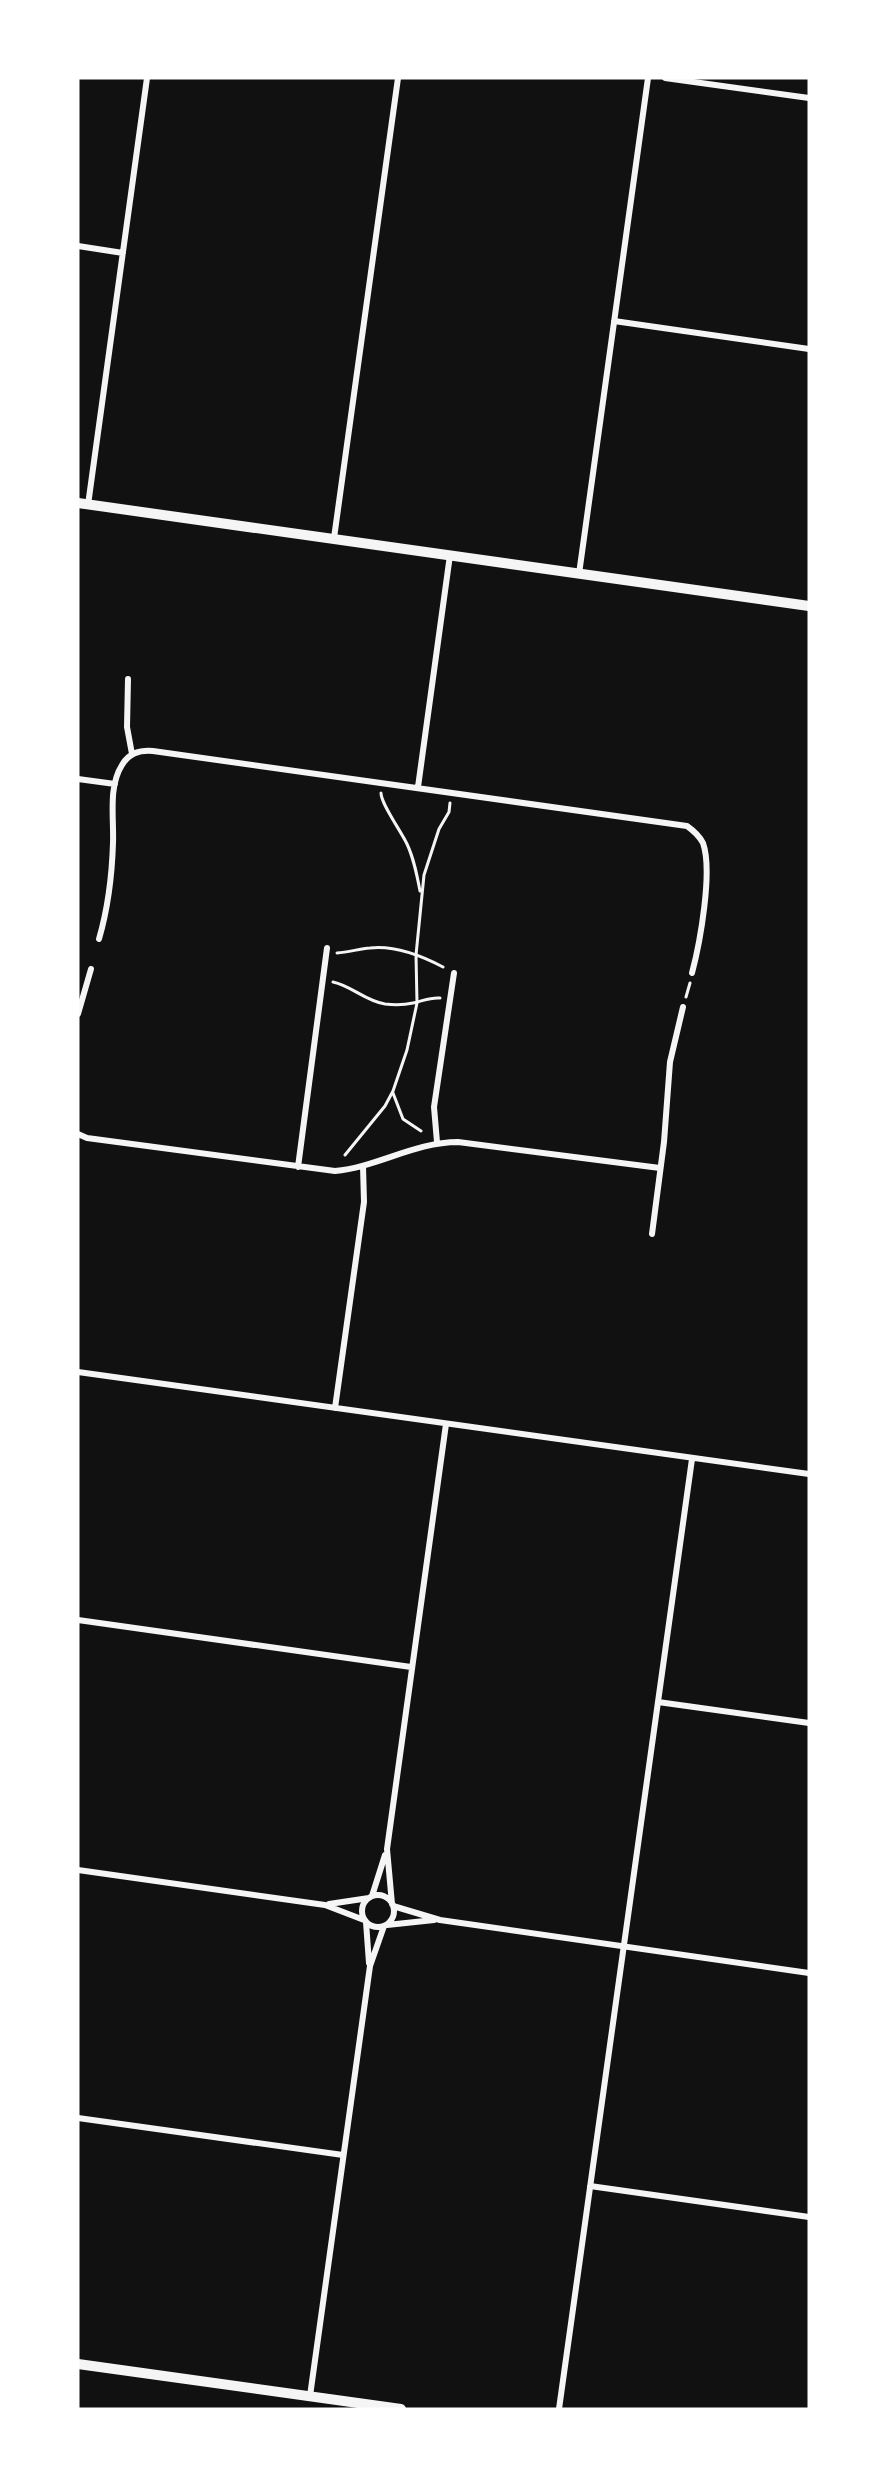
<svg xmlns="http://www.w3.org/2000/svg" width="887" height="2487" font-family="'Fira Sans',sans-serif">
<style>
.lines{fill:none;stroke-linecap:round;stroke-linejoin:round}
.path{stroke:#f5f5f5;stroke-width:3}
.minor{stroke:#f5f5f5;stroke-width:6}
.tertiary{stroke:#f5f5f5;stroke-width:10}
</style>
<rect width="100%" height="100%" fill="#111"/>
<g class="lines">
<path class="path" d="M 381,793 C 381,804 401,831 407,844 C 414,859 417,875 420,891
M 337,953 C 349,952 359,949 370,948 C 396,945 422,956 443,967
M 333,982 C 352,986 365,1001 385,1004 C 394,1005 404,1005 413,1003 C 423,1001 430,997 440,998
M 686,997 L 690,983
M 393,1093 L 403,1119 L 421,1131
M 345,1155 L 385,1106 L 393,1091 L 407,1050 L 417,1003 L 416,955 L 424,875 L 439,829 L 449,812 L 450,803"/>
<path class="minor" d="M 665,78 L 809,98
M 78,246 L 123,253
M 614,321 L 809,349
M 88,505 L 147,78
M 334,538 L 398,78
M 579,574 L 648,78
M 128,679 L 127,727 L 132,754
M 78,779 L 115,784
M 418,787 L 450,555
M 99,939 C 108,908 112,875 113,843 C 114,818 108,787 122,765 C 129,753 139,750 153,751 L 687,826 C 694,831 699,835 703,843 C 713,871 700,943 692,973
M 78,1014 L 91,969
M 78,1134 L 87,1138 L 335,1171 C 377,1167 415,1142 458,1142 L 660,1168
M 437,1142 L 434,1107 L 454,973
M 298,1167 L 327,948
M 652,1234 L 664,1142 L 670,1062 L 683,1007
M 78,1372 L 809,1474
M 335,1408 L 364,1202 L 363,1166
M 78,1620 L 411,1667
M 658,1702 L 809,1723
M 78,1870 L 325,1905 L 364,1920
M362 1911a16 16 0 1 1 32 0a16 16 0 1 1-32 0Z
M 372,1896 L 385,1855
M 329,1904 L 369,1898
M 392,1904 L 387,1849 L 446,1424
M 393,1906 L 440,1920 L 809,1973
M 366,1922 L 369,1963
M 387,1925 L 434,1920
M 78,2118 L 343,2155
M 590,2186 L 809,2217
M 310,2396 L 370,1966 L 384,1926
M 559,2409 L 692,1459"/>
<path class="tertiary" d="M 78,503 L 809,606
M 78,2364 L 401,2409"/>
</g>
<rect width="887" height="2487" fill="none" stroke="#ffffff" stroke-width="159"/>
</svg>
